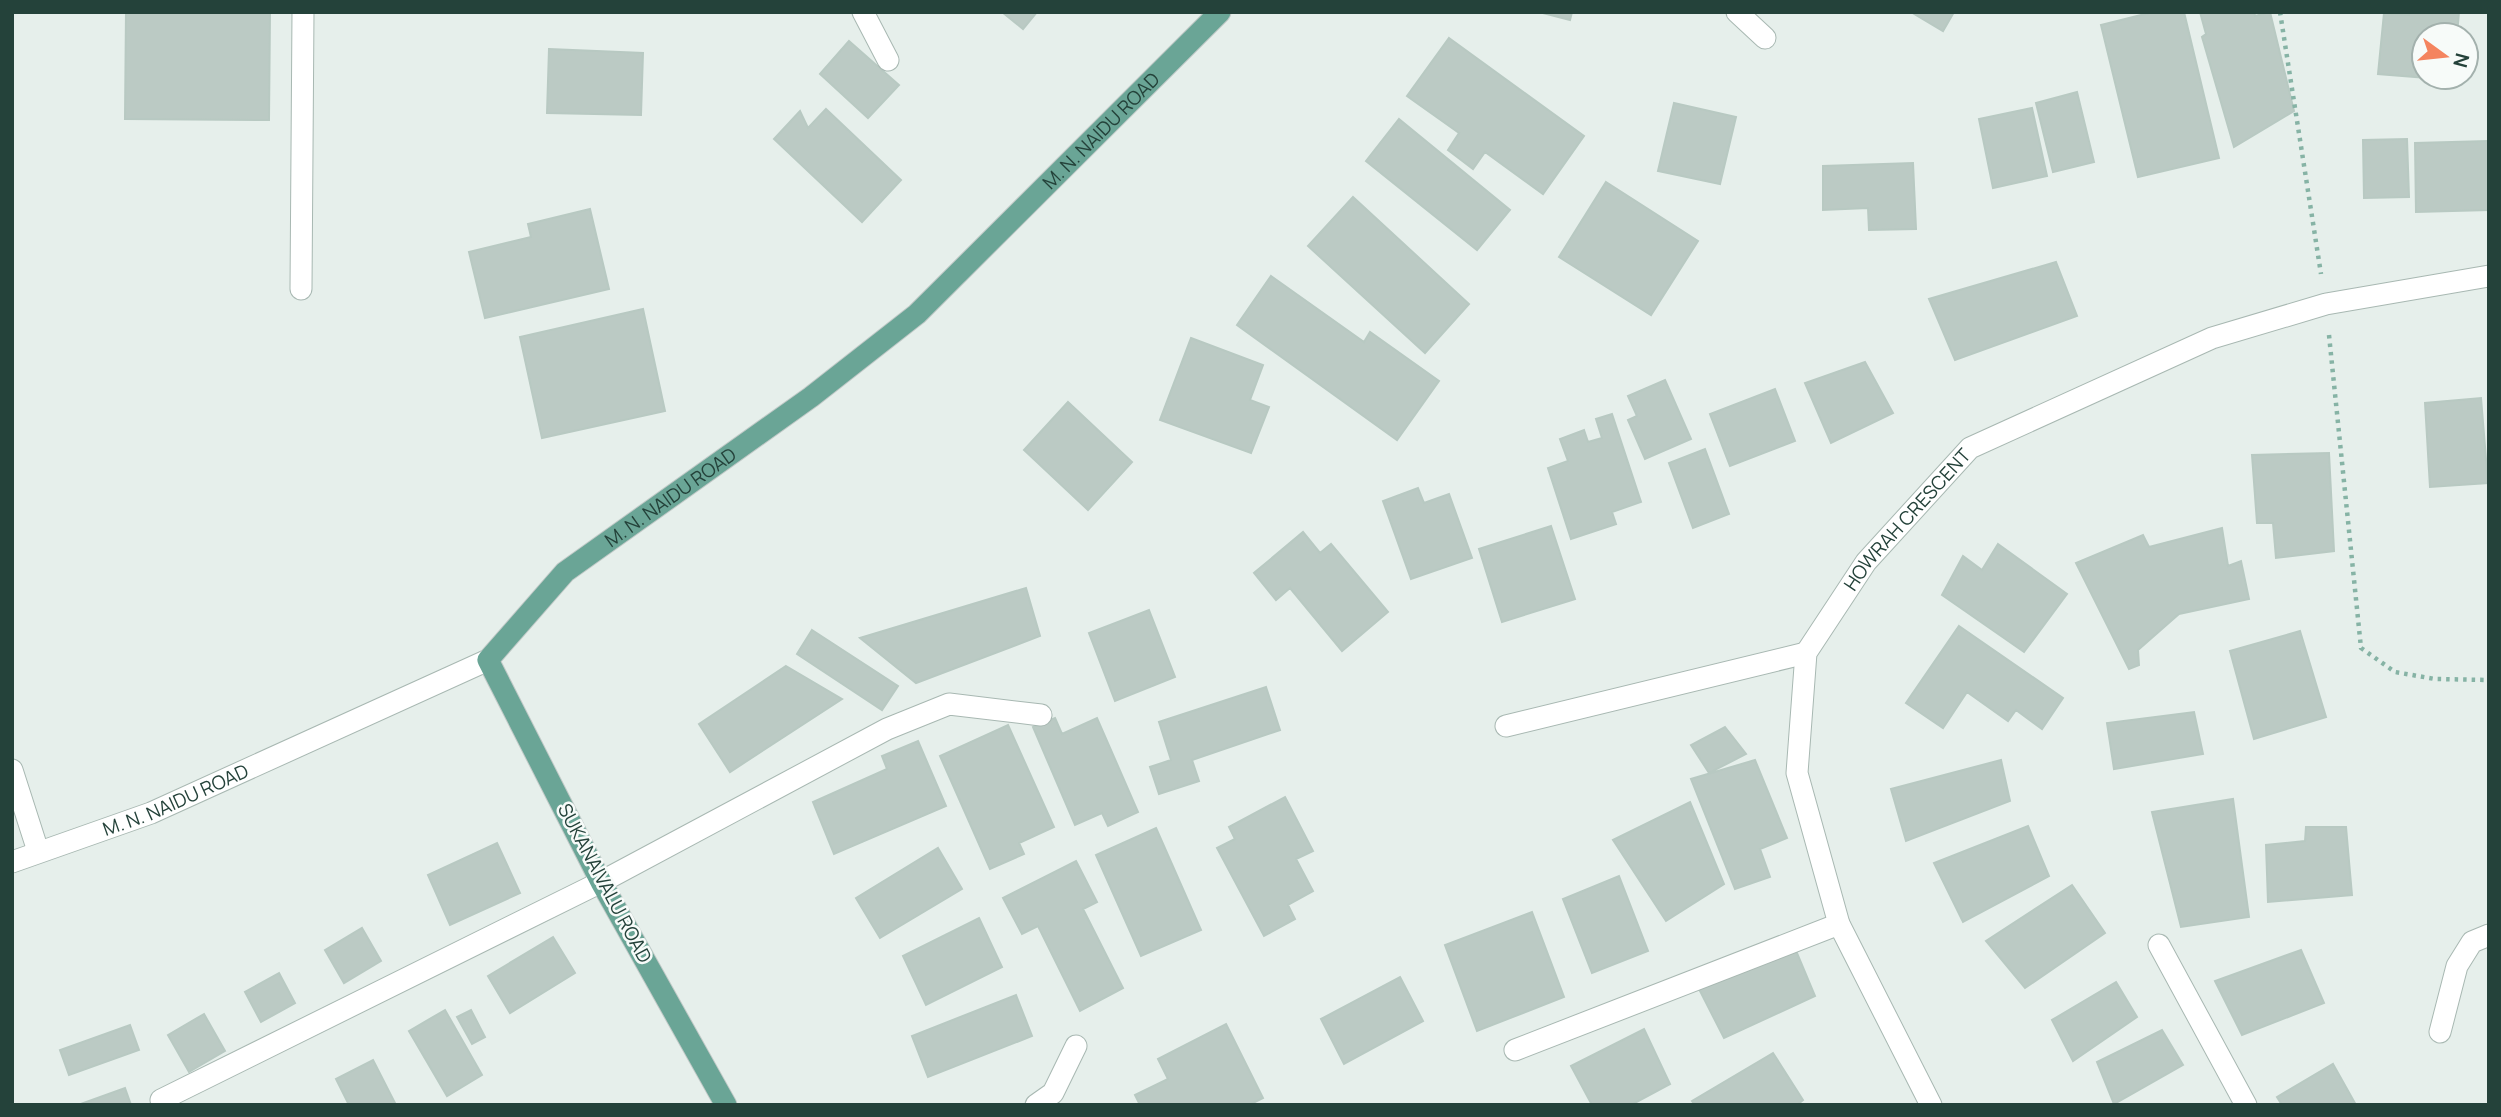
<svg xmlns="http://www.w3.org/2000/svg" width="2501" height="1117" font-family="Manrope,sans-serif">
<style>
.building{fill:#bbcac4;stroke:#b8c9c2;stroke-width:2}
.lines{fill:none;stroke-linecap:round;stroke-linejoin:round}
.minor-casing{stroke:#a8b8b2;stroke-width:23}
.major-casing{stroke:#c2cac8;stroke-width:23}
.path{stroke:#86b3a5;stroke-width:4.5;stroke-dasharray:3.5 5;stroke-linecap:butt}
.minor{stroke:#fff;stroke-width:21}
.major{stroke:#6aa596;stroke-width:21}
.labels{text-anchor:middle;stroke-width:5;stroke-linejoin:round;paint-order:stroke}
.street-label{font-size:19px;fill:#24423a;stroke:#f7fbf9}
</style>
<rect width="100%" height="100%" fill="#e6efeb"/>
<path class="building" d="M 126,12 L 270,12 L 269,120 L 125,119 Z
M 1002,12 L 1037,12 L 1023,29 Z
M 1539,12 L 1572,12 L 1570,20 Z
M 1911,12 L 1954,12 L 1943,31 Z
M 2153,12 L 2184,12 L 2219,158 L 2138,177 L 2101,25 Z
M 2200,12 L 2254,12 L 2255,16 L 2270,12 L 2294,111 L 2234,147 L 2202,37 L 2206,34 Z
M 2409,12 L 2459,12 L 2457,35 L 2424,35 L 2424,77 L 2453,77 L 2452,80 L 2378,74 L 2384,13 L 2409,15 Z
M 1449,38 L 1584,136 L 1543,194 L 1485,152 L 1473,169 L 1448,150 L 1459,133 L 1407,96 Z
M 849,41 L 899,85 L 868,118 L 820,74 Z
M 549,49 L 643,53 L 641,115 L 547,113 Z
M 2077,92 L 2094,162 L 2053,172 L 2036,103 Z
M 1674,103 L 1736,117 L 1720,184 L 1658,171 Z
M 2032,108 L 2047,176 L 1993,188 L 1979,119 Z
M 826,109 L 901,180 L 862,222 L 774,139 L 800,111 L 808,128 Z
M 1399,119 L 1510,210 L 1477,250 L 1366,161 Z
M 2407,139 L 2409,197 L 2364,198 L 2363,140 Z
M 2488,141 L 2489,210 L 2416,212 L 2415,143 Z
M 1913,163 L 1916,229 L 1869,230 L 1868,208 L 1823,210 L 1823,166 Z
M 1606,182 L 1698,241 L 1651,315 L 1559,257 Z
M 1353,197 L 1469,304 L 1425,353 L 1308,246 Z
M 590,209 L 609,289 L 485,318 L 469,252 L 531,237 L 528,224 Z
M 2056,262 L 2077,316 L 1955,360 L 1929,299 Z
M 1271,276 L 1364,342 L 1370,332 L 1439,381 L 1397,440 L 1237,325 Z
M 643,309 L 665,411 L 542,438 L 520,337 Z
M 1191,338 L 1263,365 L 1250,400 L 1269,407 L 1251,453 L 1160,420 Z
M 1865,362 L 1893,413 L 1831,443 L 1805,383 Z
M 1665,380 L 1691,439 L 1645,459 L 1628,420 L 1637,416 L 1628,396 Z
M 1775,389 L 1795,441 L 1730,466 L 1710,414 Z
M 2481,398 L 2488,483 L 2430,487 L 2425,403 Z
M 1068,402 L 1132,462 L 1088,510 L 1024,450 Z
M 1612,414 L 1641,502 L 1612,512 L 1616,524 L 1571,539 L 1548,468 L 1568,461 L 1560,439 L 1584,430 L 1588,442 L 1602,438 L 1596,419 Z
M 1705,449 L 1729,514 L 1693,528 L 1669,463 Z
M 2329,453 L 2334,551 L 2276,558 L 2273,523 L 2257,523 L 2252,455 Z
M 1418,488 L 1424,503 L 1449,494 L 1472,558 L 1411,579 L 1383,501 Z
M 1551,526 L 1575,599 L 1502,622 L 1479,549 Z
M 2222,528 L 2228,566 L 2241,561 L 2249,599 L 2179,614 L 2138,650 L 2139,665 L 2129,669 L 2076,563 L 2143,535 L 2149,547 Z
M 1303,532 L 1320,553 L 1331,544 L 1388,612 L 1342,651 L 1290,588 L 1276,600 L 1254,573 Z
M 1998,544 L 2067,594 L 2024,652 L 1942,595 L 1963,556 L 1982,570 Z
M 1026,588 L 1040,636 L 916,683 L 860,638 Z
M 1149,610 L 1175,677 L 1115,701 L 1089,633 Z
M 1959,626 L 2063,698 L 2042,729 L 2016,710 L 2008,721 L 1967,692 L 1943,728 L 1906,703 Z
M 812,630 L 898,686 L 882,710 L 797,654 Z
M 2300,631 L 2326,717 L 2254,739 L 2230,651 Z
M 786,666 L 842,699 L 730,772 L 699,724 Z
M 1266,687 L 1280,730 L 1192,760 L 1199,781 L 1159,794 L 1150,767 L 1171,760 L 1159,722 Z
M 2194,712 L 2203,754 L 2114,769 L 2107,723 Z
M 1055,718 L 1062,734 L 1097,718 L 1138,812 L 1108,826 L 1102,813 L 1075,825 L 1033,727 Z
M 1008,725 L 1054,827 L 1019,843 L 1024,854 L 990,869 L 940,756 Z
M 1725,727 L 1746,754 L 1709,773 L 1691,745 Z
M 918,741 L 946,806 L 834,854 L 813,802 L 887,769 L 882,756 Z
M 1755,760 L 1787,838 L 1760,849 L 1770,877 L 1735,889 L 1691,779 Z
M 2001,760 L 2010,801 L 1906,841 L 1891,789 Z
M 1285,797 L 1313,851 L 1296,859 L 1313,891 L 1288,905 L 1295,919 L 1264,936 L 1217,848 L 1235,839 L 1229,827 Z
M 2233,799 L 2249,917 L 2181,927 L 2152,812 Z
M 1690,802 L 1724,884 L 1666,921 L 1613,840 Z
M 2028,826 L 2049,876 L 1963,922 L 1934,863 Z
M 2306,827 L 2346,827 L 2352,895 L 2268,902 L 2266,845 L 2305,841 Z
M 1156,828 L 1201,930 L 1141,956 L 1096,855 Z
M 497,843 L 520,893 L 450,925 L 428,875 Z
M 938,848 L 962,889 L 880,938 L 856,898 Z
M 1076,861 L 1097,902 L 1083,909 L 1123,988 L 1080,1011 L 1038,926 L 1022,934 L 1003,898 Z
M 1619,876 L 1648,951 L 1592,973 L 1563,899 Z
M 2072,885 L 2105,933 L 2025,988 L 1986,941 Z
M 1532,912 L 1564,997 L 1477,1031 L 1445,945 Z
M 979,918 L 1002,967 L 926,1005 L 903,956 Z
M 362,928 L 381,961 L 344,983 L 325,950 Z
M 553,937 L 575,973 L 510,1013 L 488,976 Z
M 1794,946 L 1815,996 L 1724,1038 L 1698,987 Z
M 2301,950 L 2324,1003 L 2242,1035 L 2215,981 Z
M 279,973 L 295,1003 L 261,1022 L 245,992 Z
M 1400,977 L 1423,1021 L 1344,1064 L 1321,1019 Z
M 2116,982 L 2137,1017 L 2073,1061 L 2052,1020 Z
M 1016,995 L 1032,1036 L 928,1077 L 912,1036 Z
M 445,1010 L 482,1075 L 447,1096 L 409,1031 Z
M 471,1010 L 485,1037 L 472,1044 L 457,1017 Z
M 204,1014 L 225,1051 L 189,1072 L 168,1035 Z
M 1226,1024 L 1263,1098 L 1249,1105 L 1140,1105 L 1135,1095 L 1168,1079 L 1158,1059 Z
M 130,1025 L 139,1050 L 69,1075 L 60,1050 Z
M 1644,1029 L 1670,1084 L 1631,1105 L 1592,1105 L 1571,1066 Z
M 2162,1030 L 2183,1065 L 2114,1104 L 2097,1062 Z
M 1773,1053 L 1803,1100 L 1797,1105 L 1695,1105 L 1692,1101 Z
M 373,1060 L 396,1105 L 349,1105 L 336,1079 Z
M 2333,1064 L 2356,1105 L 2282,1105 L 2277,1097 Z
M 125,1088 L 131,1105 L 78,1105 Z"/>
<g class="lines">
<g class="minor-casing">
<g id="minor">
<path d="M 863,12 L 888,60"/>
<path d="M 1737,12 L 1765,38"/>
<path d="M 301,289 L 303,12"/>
<path d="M 1506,726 L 1806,653"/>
<path d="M 12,770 L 38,851"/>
<path id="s1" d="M 12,862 L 151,813 L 488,660"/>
<path d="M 2159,945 L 2246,1105"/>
<path d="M 2440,1032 L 2457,966 L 2472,942 L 2489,935"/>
<path d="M 1515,1050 L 1839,924"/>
<path d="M 161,1100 L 601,882 L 887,729 L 949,704 L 1041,715"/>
<path d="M 1036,1105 L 1053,1093 L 1076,1046"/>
<path id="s2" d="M 1931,1105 L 1839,924 L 1797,773 L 1806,653 L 1866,562 L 1970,448 L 2212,338 L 2326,304 L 2489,276"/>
</g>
</g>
<g class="major-casing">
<g id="major">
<path id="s3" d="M 726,1105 L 601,882 L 488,660 L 565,572 L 811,397 L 917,314 L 1220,12"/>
</g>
</g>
<path class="path" d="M 2280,12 L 2321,274
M 2329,335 L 2361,648 L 2395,672 L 2435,679 L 2489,680"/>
<use href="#minor" class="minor"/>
<use href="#major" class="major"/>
</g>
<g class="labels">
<g class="street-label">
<text dy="7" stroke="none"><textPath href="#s3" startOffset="1318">M. N. NAIDU ROAD</textPath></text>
<text dy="7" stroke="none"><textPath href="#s3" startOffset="751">M. N. NAIDU ROAD</textPath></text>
<text dy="7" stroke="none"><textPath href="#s2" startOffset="648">HOWRAH CRESCENT</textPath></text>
<text dy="7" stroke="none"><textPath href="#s1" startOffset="175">M. N. NAIDU ROAD</textPath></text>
<text transform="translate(605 883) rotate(62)" y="7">SUKANAIVALU ROAD</text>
</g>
</g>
<rect width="2501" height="1117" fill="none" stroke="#24423a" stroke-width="28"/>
<g transform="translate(2445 56) rotate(105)"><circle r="33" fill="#f7fbf9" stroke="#a3b1ad" stroke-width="2"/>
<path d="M0-5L12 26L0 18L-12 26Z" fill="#f4845f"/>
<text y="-10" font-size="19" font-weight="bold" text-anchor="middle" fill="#24423a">N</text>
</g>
</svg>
